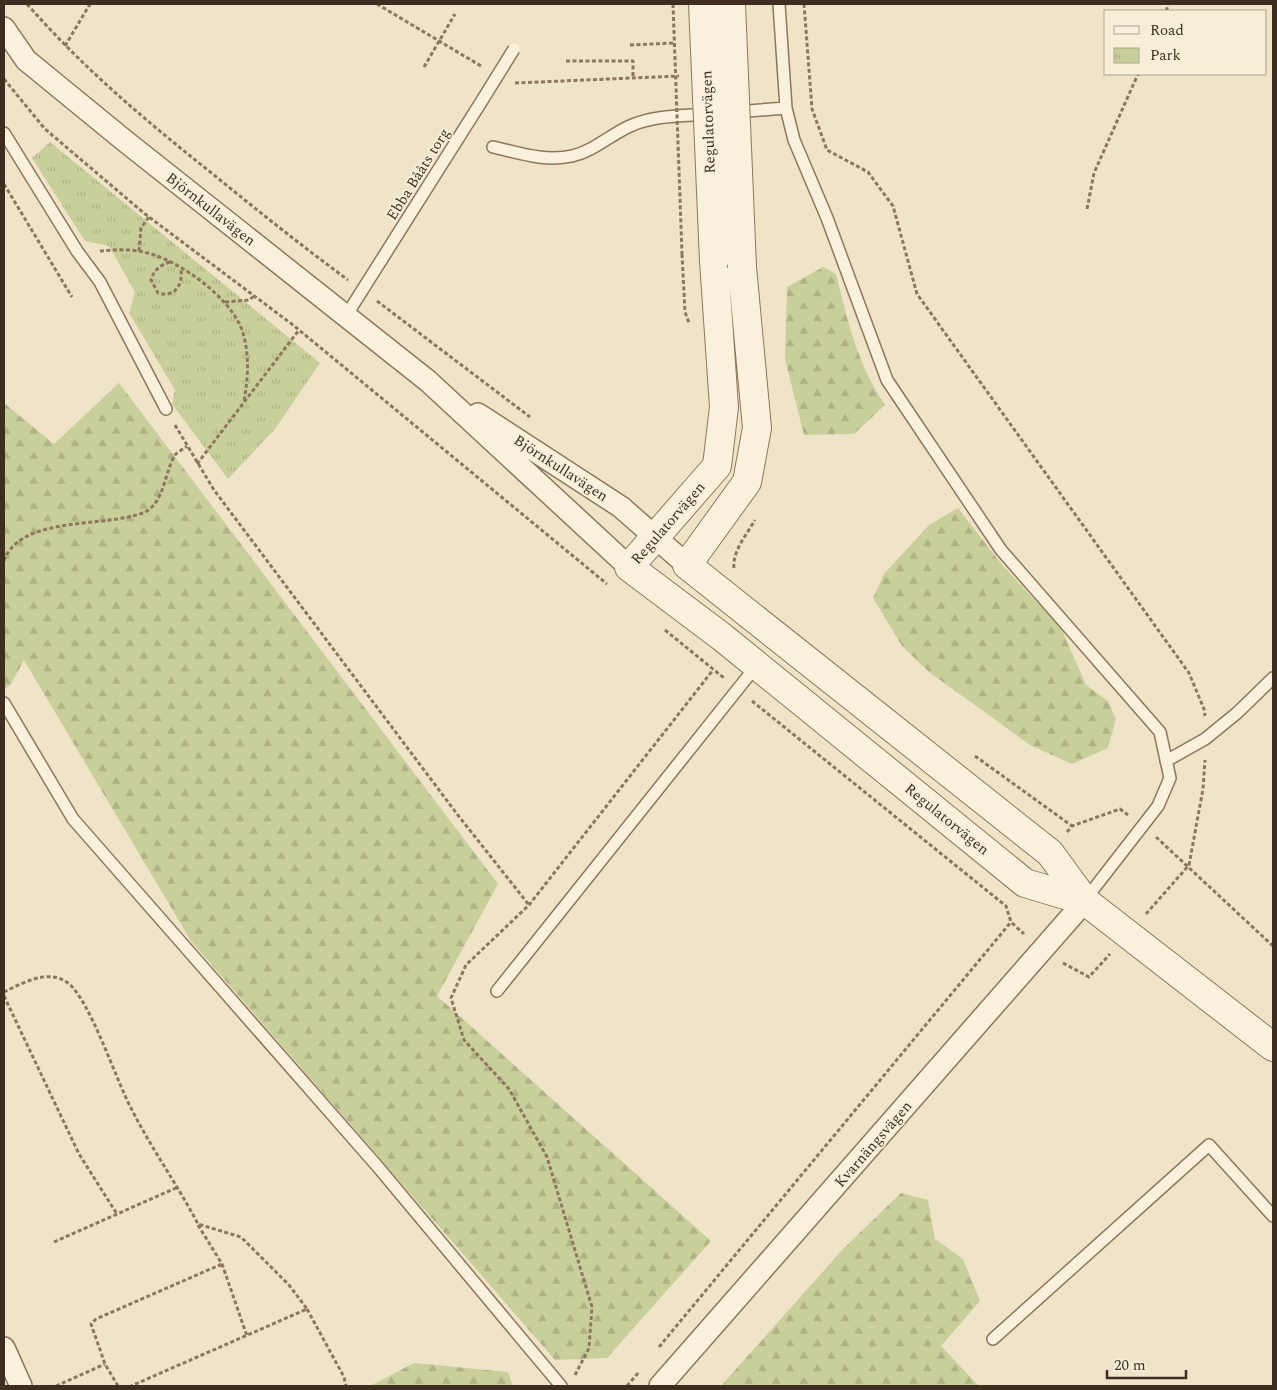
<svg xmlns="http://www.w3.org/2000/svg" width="1277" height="1390" font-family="Spectral,serif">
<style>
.forest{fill:url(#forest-firs)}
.park{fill:url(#park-tufts)}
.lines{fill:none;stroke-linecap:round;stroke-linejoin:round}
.service-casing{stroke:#8d765c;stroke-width:14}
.minor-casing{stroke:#8d765c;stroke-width:24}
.tertiary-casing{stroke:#8d765c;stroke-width:30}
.path{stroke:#8d765c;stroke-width:3;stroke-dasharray:4 2.5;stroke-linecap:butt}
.service{stroke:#faf1dc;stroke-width:11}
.minor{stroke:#faf1dc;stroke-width:21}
.tertiary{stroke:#faf1dc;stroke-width:28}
.service-bridge-casing{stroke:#8d765c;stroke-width:14;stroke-linecap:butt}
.tertiary-bridge-casing{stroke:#8d765c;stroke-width:30;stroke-linecap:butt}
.path-bridge{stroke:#8d765c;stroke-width:3;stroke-dasharray:4 2.5;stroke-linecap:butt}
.service-bridge{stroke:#faf1dc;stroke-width:11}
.tertiary-bridge{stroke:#faf1dc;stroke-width:28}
.labels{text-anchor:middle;stroke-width:4;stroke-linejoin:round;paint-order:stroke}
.street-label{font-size:15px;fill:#3d2e20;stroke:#f7eed8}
</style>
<defs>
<pattern id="forest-firs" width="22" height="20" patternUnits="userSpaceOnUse" patternTransform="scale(1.25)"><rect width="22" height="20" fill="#c9cf9b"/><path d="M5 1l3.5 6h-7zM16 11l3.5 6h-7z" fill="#aeb285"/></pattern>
<pattern id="park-tufts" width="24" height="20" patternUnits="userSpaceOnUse" patternTransform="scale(1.25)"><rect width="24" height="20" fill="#c9cf9b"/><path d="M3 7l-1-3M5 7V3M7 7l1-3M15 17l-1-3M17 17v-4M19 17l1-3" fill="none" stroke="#aeb285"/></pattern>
</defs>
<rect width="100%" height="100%" fill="#f0e4c8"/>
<path class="forest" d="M 823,267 L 836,274 C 848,322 857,363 885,405 L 854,434 L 804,435 L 785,359 L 787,287 Z
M 119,383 L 498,884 L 437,996 L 711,1241 L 607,1358 L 555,1360 L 191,941 L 24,660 L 11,684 L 4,690 L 4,403 L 54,444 Z
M 958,508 L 1003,566 L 1061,628 L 1086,685 L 1108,701 L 1116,719 L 1108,748 L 1072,764 L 1030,745 L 929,672 L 902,646 L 873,598 L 884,574 L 929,525 Z
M 901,1193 L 928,1200 L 935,1239 L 963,1259 L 980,1301 L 941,1346 L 979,1386 L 721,1386 L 843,1249 Z
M 414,1363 L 508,1372 L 513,1386 L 370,1386 Z"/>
<path class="park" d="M 50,142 L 320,363 L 275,429 L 228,479 L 172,404 L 175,390 L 129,313 L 135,292 L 109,246 L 85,241 L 32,158 Z"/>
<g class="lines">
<g class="service-casing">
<path id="service" d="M 779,4 L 786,108 L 794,140 L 827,218 L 887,380 L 1001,550 L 1160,732 L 1170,778 L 1158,806 L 1085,900
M 735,112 L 786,108
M 4,133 L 77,251 L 100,282 L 166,409
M 493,147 C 519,153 546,162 572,156 C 594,151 610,135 630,126 C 654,115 683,116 709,114
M 346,316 L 483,99
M 4,703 L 73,819 L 378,1167 L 561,1386
M 1166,761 L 1205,739 L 1237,713 L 1273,678
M 497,991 L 757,665
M 993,1339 L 1209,1145 L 1273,1216"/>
</g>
<g class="minor-casing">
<path id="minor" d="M 4,28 L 26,60 L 125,141 L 428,381 L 629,567
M 478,414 L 621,507 L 687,565
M 4,1348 L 21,1386
M 660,1386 L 1085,901"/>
</g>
<g class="tertiary-casing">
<path id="tertiary" d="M 714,261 L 724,407 L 717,466 L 629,567 L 722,637 L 1025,883 L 1085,901
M 742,267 L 757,428 L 747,482 L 687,565 L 1050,853 L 1085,901 L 1273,1047"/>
</g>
<path class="path" d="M 27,4 C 85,70 145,120 214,175 C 258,211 302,246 348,280
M 377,4 L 481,66
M 804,4 L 812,109 L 827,150 L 868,172 L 893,206 L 917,294 L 1189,673 L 1204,709 L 1205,716
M 1166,11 L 1169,4
M 630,45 L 674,43
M 65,46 L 90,4
M 566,61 L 633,61 L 633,78
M 4,79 L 45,129 L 145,214 L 293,325 L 607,584
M 515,83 L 679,76
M 4,184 L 72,297
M 1087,209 L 1094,173 L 1138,74
M 100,251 C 112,250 126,249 138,251 C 174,256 229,295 242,330 C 250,355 248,377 244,402
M 139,251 L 141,228 L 149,217
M 682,254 L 685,312 L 689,323
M 170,262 C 160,265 154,270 151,280 L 158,293 C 175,298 183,285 181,269
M 377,301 L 530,417
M 225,302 L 249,300 L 254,296
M 175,425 L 214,490 L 457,814 L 529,905
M 197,464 L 299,330
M 4,561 C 21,514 105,529 145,512 C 164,503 165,471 175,455 C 178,452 183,449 187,446
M 734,568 C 732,552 747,534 755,520
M 665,630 L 724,678
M 752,701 L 1006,906 L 1011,922 L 1024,934
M 975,756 L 1072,826
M 1067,832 L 1072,826 L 1120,809 L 1128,815
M 1156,837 L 1273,946
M 1146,914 L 1189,865 L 1203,789 L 1205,760
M 1063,963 L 1089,977 L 1110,954
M 4,992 C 23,983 48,968 68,983 C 90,1000 116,1080 131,1108 C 151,1148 177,1184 198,1224 L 241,1237 L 289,1285 L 307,1309 L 131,1386
M 4,996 L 79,1154 L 117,1214
M 198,1225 L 222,1264 L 247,1336
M 54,1242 L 178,1187
M 307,1309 L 344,1377 L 346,1386
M 659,1347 L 1011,922
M 575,1375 L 589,1348 L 592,1307 L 547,1157 L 509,1089 L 464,1040 L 451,998 L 466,965 L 529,905 L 713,670
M 56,1386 L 105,1364
M 118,1386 L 105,1364 L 91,1324 L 96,1319 L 222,1264
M 627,1386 L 639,1372"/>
<use href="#service" class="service"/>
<use href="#minor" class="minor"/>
<use href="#tertiary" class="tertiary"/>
<g class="service-bridge-casing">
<path id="service-bridge" d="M 483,99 L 514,49"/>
</g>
<g class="tertiary-bridge-casing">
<path id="tertiary-bridge" d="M 703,4 L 714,261
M 731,4 L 742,267"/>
</g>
<path class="path-bridge" d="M 673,4 L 682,254
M 424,67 L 455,14"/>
<use href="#service-bridge" class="service-bridge"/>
<use href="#tertiary-bridge" class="tertiary-bridge"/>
</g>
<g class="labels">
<g class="street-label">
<text transform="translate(708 122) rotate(-92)" y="5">Regulatorvägen</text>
<text transform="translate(418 174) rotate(-58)" y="5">Ebba Bååts torg</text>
<text transform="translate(211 209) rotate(38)" y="5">Björnkullavägen</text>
<text transform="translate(561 468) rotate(33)" y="5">Björnkullavägen</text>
<text transform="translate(668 523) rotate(-49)" y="5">Regulatorvägen</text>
<text transform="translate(947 819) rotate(39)" y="5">Regulatorvägen</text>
<text transform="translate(873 1144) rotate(-49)" y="5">Kvarnängsvägen</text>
</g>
</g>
<rect width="1277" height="1390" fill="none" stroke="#3d2e20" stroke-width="10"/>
<rect x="1104" y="10" width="162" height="65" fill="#f7eed8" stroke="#ada18e"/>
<rect x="1114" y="26" width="25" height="8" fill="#faf1dc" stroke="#ada18e"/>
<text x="1150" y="35" font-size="15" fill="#3d2e20">Road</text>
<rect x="1114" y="48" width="25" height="15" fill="url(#park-tufts)" stroke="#ada18e"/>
<text x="1150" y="60" font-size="15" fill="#3d2e20">Park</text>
<path d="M1107 1370v8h79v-8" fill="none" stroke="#3d2e20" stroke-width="2.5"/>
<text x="1114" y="1370" font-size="15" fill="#3d2e20" stroke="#f7eed8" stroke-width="4" paint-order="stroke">20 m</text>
</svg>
